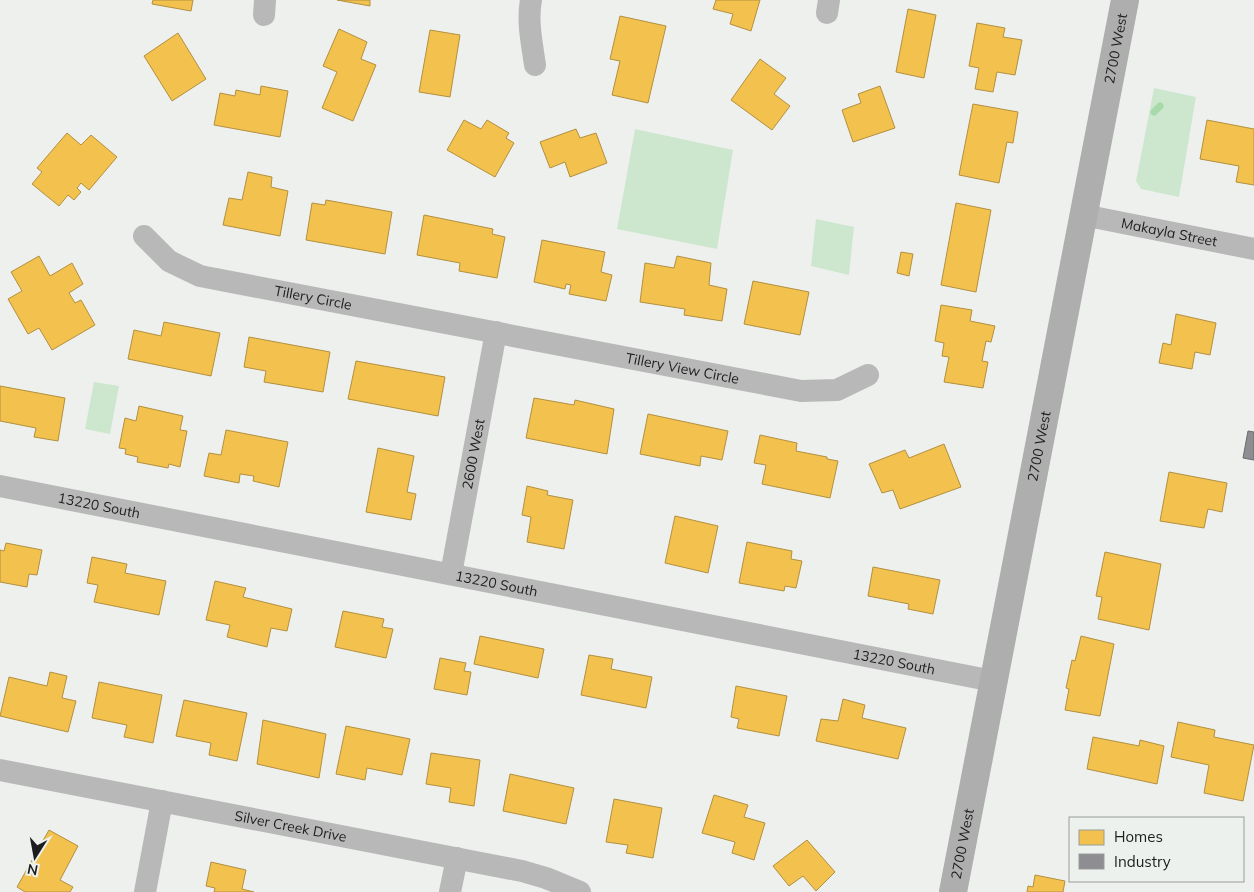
<svg xmlns="http://www.w3.org/2000/svg" width="1254" height="892" font-family="Mulish,sans-serif">
<style>
.green{fill:#cde7ce}
.homes{fill:#f2c14e;stroke:#b2903f}
.industry{fill:#8d8d92;stroke:#6b6b6f}
.lines{fill:none;stroke-linecap:round;stroke-linejoin:round}
.stream{stroke:#a7daa9;stroke-width:7}
.street{stroke:#b8b8b8;stroke-width:22}
.secondary{stroke:#adaead;stroke-width:28}
.labels{text-anchor:middle;stroke-width:5;stroke-linejoin:round;paint-order:stroke}
.street-label{font-size:14px;fill:#1c1d1c;stroke:#edf1ed}
</style>
<rect width="100%" height="100%" fill="#eef0ee"/>
<path class="green" d="M 1154,88 L 1196,97 L 1179,197 L 1141,189 L 1136,181 Z
M 635,129 L 733,150 L 717,249 L 617,229 Z
M 816,219 L 854,227 L 849,275 L 811,266 Z
M 94,382 L 119,386 L 110,434 L 85,429 Z"/>
<path class="homes" d="M 153,0 L 193,0 L 191,11 L 152,4 Z
M 337,0 L 370,0 L 370,6 Z
M 716,0 L 760,0 L 751,31 L 730,24 L 733,14 L 713,9 Z
M 908,9 L 936,15 L 924,78 L 896,72 Z
M 620,16 L 666,26 L 648,103 L 612,95 L 620,61 L 610,59 Z
M 977,23 L 1005,28 L 1003,37 L 1022,40 L 1015,75 L 997,72 L 993,92 L 975,89 L 979,68 L 969,66 Z
M 339,29 L 367,42 L 361,59 L 376,65 L 353,121 L 322,108 L 337,72 L 323,66 Z
M 430,30 L 460,35 L 450,97 L 419,92 Z
M 178,33 L 206,79 L 172,101 L 144,56 Z
M 760,59 L 786,78 L 774,94 L 790,106 L 772,130 L 731,100 Z
M 261,86 L 288,91 L 280,137 L 214,125 L 220,93 L 235,96 L 236,90 L 260,95 Z
M 880,86 L 895,128 L 853,142 L 842,110 L 861,103 L 858,94 Z
M 973,104 L 1018,112 L 1013,143 L 1007,142 L 999,183 L 959,175 Z
M 464,120 L 481,129 L 487,120 L 509,133 L 506,138 L 514,143 L 495,177 L 447,150 Z
M 1207,120 L 1254,129 L 1254,185 L 1236,182 L 1239,166 L 1200,159 Z
M 576,129 L 580,138 L 596,133 L 607,163 L 570,177 L 565,162 L 550,168 L 540,142 Z
M 67,133 L 81,145 L 91,135 L 117,157 L 89,190 L 81,183 L 77,188 L 81,192 L 74,200 L 68,195 L 59,206 L 32,184 L 42,172 L 37,168 Z
M 248,172 L 272,177 L 271,187 L 288,191 L 280,236 L 223,225 L 229,198 L 242,200 Z
M 326,200 L 392,212 L 385,254 L 306,240 L 312,203 L 325,205 Z
M 956,203 L 991,210 L 976,292 L 941,285 Z
M 424,215 L 493,229 L 492,234 L 505,237 L 497,278 L 459,271 L 460,263 L 417,255 Z
M 542,240 L 605,252 L 601,272 L 612,275 L 606,301 L 569,294 L 571,285 L 566,284 L 565,289 L 534,282 Z
M 901,252 L 913,254 L 909,276 L 897,273 Z
M 39,256 L 50,276 L 72,263 L 83,284 L 69,293 L 75,303 L 81,300 L 95,325 L 52,350 L 39,328 L 28,334 L 8,299 L 22,291 L 11,272 Z
M 677,256 L 711,263 L 709,285 L 727,289 L 722,321 L 684,315 L 685,309 L 640,302 L 645,263 L 674,268 Z
M 753,281 L 809,292 L 800,335 L 744,324 Z
M 941,305 L 972,310 L 970,321 L 995,326 L 991,342 L 986,341 L 982,361 L 988,362 L 983,388 L 944,382 L 949,357 L 942,356 L 944,343 L 935,341 Z
M 1176,314 L 1216,323 L 1210,355 L 1195,352 L 1192,369 L 1159,363 L 1163,343 L 1171,345 Z
M 164,322 L 220,333 L 211,376 L 128,359 L 134,330 L 161,336 Z
M 249,337 L 330,352 L 323,392 L 264,382 L 266,371 L 244,367 Z
M 356,361 L 445,377 L 438,416 L 348,399 Z
M 0,386 L 65,398 L 58,441 L 34,437 L 36,428 L 0,421 Z
M 534,398 L 574,405 L 575,400 L 614,409 L 607,454 L 526,438 Z
M 139,406 L 183,416 L 180,430 L 187,431 L 180,467 L 169,464 L 168,468 L 137,462 L 138,457 L 125,454 L 126,449 L 119,448 L 125,418 L 136,421 Z
M 648,414 L 728,431 L 722,460 L 701,456 L 700,466 L 640,454 Z
M 226,430 L 288,442 L 279,487 L 253,481 L 254,476 L 240,474 L 239,483 L 204,476 L 209,453 L 221,455 Z
M 760,435 L 797,443 L 796,451 L 827,457 L 827,459 L 838,461 L 830,498 L 762,484 L 766,465 L 754,463 Z
M 944,444 L 961,487 L 900,509 L 893,490 L 882,493 L 869,464 L 905,450 L 909,458 Z
M 378,448 L 414,456 L 407,492 L 416,494 L 411,520 L 366,512 Z
M 1169,472 L 1227,483 L 1222,512 L 1208,509 L 1204,528 L 1160,521 Z
M 527,486 L 548,491 L 547,495 L 573,500 L 564,549 L 527,542 L 531,517 L 522,515 Z
M 675,516 L 718,526 L 708,573 L 665,563 Z
M 747,542 L 792,551 L 791,559 L 802,561 L 796,588 L 785,586 L 784,591 L 739,583 Z
M 6,543 L 42,550 L 37,575 L 29,574 L 27,587 L 0,582 L 0,550 L 4,551 Z
M 1105,552 L 1161,564 L 1149,630 L 1098,619 L 1102,597 L 1096,596 Z
M 92,557 L 127,564 L 125,573 L 166,581 L 159,615 L 94,602 L 98,585 L 87,583 Z
M 873,567 L 940,580 L 933,614 L 908,609 L 909,604 L 868,596 Z
M 215,581 L 246,588 L 243,597 L 292,609 L 287,631 L 271,628 L 267,647 L 227,637 L 230,625 L 206,620 Z
M 343,611 L 384,619 L 382,627 L 393,629 L 386,658 L 335,647 Z
M 480,636 L 544,649 L 538,678 L 474,664 Z
M 1081,636 L 1114,644 L 1100,716 L 1065,710 L 1069,689 L 1066,688 L 1072,660 L 1075,661 Z
M 589,655 L 613,659 L 611,669 L 652,677 L 646,708 L 581,695 Z
M 440,658 L 466,663 L 464,671 L 471,672 L 467,695 L 434,689 Z
M 50,672 L 67,676 L 62,698 L 76,701 L 68,732 L 0,716 L 9,677 L 47,686 Z
M 99,682 L 162,695 L 153,743 L 124,737 L 127,725 L 92,718 Z
M 736,686 L 787,696 L 779,736 L 737,728 L 739,719 L 731,717 Z
M 843,699 L 865,705 L 862,718 L 906,728 L 898,759 L 816,741 L 821,719 L 838,721 Z
M 184,700 L 247,713 L 237,761 L 209,755 L 211,743 L 176,736 Z
M 263,720 L 326,734 L 319,778 L 257,764 Z
M 1178,722 L 1215,730 L 1214,737 L 1254,745 L 1243,801 L 1204,793 L 1209,765 L 1171,757 Z
M 346,726 L 410,739 L 402,775 L 367,768 L 365,780 L 336,774 Z
M 1093,737 L 1139,746 L 1140,740 L 1164,746 L 1157,784 L 1087,769 Z
M 431,753 L 480,760 L 474,806 L 449,802 L 451,788 L 426,784 Z
M 510,774 L 574,788 L 566,824 L 503,811 Z
M 714,795 L 748,805 L 744,817 L 765,823 L 754,860 L 732,853 L 735,842 L 702,833 Z
M 614,799 L 662,808 L 653,858 L 626,853 L 628,845 L 606,842 Z
M 49,830 L 78,846 L 60,880 L 73,887 L 70,892 L 25,892 L 17,887 Z
M 807,840 L 835,872 L 816,891 L 803,876 L 789,886 L 773,866 Z
M 211,862 L 246,870 L 242,889 L 254,892 L 214,892 L 215,888 L 206,886 Z
M 1035,875 L 1065,881 L 1063,892 L 1027,892 L 1028,886 L 1033,887 Z"/>
<path class="industry" d="M 1248,431 L 1254,432 L 1254,460 L 1243,458 Z"/>
<g class="lines">
<path class="stream" d="M 1154,112 L 1160,106"/>
<g class="street">
<path d="M 531,0 C 527,21 532,44 535,65"/>
<path d="M 827,13 L 829,0"/>
<path d="M 264,15 L 265,0"/>
<path id="s1" d="M 1083,215 L 1254,249"/>
<path id="s2" d="M 144,236 L 169,261 L 200,276 L 801,391 L 837,390 L 868,375"/>
<path id="s3" d="M 0,486 L 993,681"/>
<path id="s4" d="M 451,574 L 496,332"/>
<path id="s5" d="M 0,770 L 522,871 L 546,878 L 580,892"/>
<path d="M 145,892 L 162,801"/>
<path d="M 450,892 L 457,858"/>
</g>
<path class="secondary" id="s6" d="M 953,892 L 1125,0"/>
</g>
<g class="labels">
<g class="street-label">
<text dy="5" stroke="none"><textPath href="#s6" startOffset="859">2700 West</textPath></text>
<text dy="5" stroke="none"><textPath href="#s1" startOffset="88">Makayla Street</textPath></text>
<text dy="5" stroke="none"><textPath href="#s2" startOffset="185">Tillery Circle</textPath></text>
<text dy="5" stroke="none"><textPath href="#s2" startOffset="561">Tillery View Circle</textPath></text>
<text dy="5" stroke="none"><textPath href="#s6" startOffset="454">2700 West</textPath></text>
<text dy="5" stroke="none"><textPath href="#s4" startOffset="122">2600 West</textPath></text>
<text dy="5" stroke="none"><textPath href="#s3" startOffset="101">13220 South</textPath></text>
<text dy="5" stroke="none"><textPath href="#s3" startOffset="506">13220 South</textPath></text>
<text dy="5" stroke="none"><textPath href="#s3" startOffset="911">13220 South</textPath></text>
<text dy="5" stroke="none"><textPath href="#s5" startOffset="296">Silver Creek Drive</textPath></text>
<text dy="5" stroke="none"><textPath href="#s6" startOffset="49">2700 West</textPath></text>
</g>
</g>
<rect x="1069" y="817" width="175" height="65" fill="#edf1ed" stroke="#999c99"/>
<rect x="1079" y="830" width="25" height="15" fill="#f2c14e" stroke="#999c99"/>
<text x="1114" y="842" font-size="15" fill="#1c1d1c">Homes</text>
<rect x="1079" y="854" width="25" height="15" fill="#8d8d92" stroke="#999c99"/>
<text x="1114" y="867" font-size="15" fill="#1c1d1c">Industry</text>
<g transform="translate(35 857) rotate(191)" stroke="#edf1ed" stroke-width="4" paint-order="stroke">
<path d="M0-4L9 19L0 12L-9 19Z" fill="#1c1d1c"/>
<text y="-8" font-size="14" font-weight="bold" text-anchor="middle" fill="#1c1d1c">N</text>
</g>
</svg>
